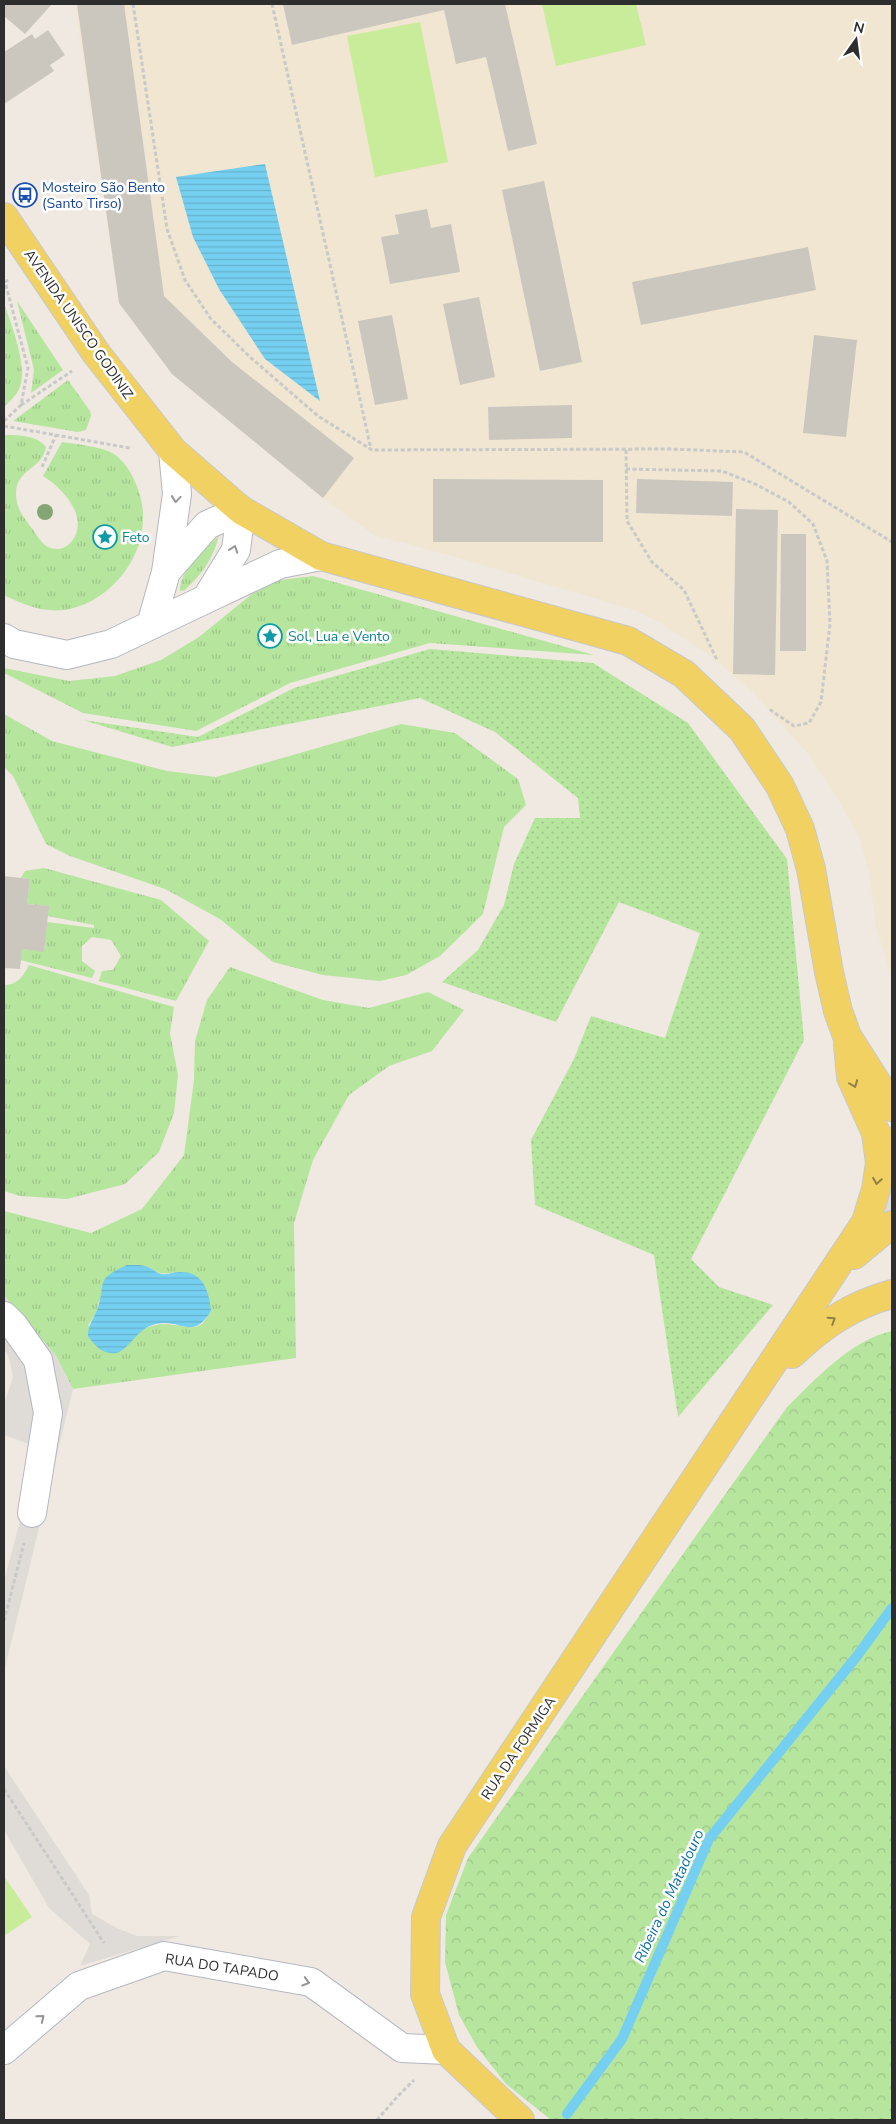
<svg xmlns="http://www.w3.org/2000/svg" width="896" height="2124" font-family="'Nunito Sans',sans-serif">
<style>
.education{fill:#f0e6d1}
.grass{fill:url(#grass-tufts);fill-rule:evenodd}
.forest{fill:url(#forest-crowns)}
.garden{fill:url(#garden-dots)}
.pitch{fill:#c9ec9a}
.plaza{fill:#dfdcd8}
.water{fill:url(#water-rules)}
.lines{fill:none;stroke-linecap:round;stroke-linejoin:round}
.stream{stroke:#75cff0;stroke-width:10}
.building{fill:#cbc7bf}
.minor-casing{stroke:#b4b7c1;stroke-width:30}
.major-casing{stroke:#c9c9c9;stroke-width:30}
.path{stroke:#c9c9c9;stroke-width:3;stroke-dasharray:4 2.5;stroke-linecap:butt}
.minor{stroke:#fff;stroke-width:28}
.major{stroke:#f2d163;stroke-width:28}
.tree{fill:#84a574}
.oneway{stroke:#969696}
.oneway2{stroke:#908048}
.labels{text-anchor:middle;stroke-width:5;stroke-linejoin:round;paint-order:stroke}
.transit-label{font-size:14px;fill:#164399;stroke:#fff;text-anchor:start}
.street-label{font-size:14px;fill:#2e2e2e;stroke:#fff}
.culture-label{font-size:14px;fill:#0d838f;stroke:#fff;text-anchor:start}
.water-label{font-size:15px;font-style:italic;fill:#0d6fa3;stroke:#fff}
</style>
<defs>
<pattern id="grass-tufts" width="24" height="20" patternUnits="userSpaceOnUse" patternTransform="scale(1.25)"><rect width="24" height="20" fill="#b6e59e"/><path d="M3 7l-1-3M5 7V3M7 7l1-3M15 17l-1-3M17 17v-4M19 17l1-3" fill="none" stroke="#9dc588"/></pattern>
<pattern id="forest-crowns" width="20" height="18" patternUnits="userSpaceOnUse" patternTransform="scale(1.25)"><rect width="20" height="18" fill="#b6e59e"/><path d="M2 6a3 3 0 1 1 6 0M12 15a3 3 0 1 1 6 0" fill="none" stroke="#9dc588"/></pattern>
<pattern id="garden-dots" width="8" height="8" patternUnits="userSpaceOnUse" patternTransform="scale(1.25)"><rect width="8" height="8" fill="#b6e59e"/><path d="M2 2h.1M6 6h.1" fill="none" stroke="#9dc588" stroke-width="1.8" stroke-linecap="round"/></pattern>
<pattern id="water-rules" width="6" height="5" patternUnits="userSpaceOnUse" patternTransform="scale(1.25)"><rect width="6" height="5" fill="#75cff0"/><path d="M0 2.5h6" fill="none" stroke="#66b2ce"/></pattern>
</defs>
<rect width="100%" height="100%" fill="#efe9e1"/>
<path class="education" d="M 75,4 L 892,4 L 892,977 L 876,927 L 869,872 L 859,837 L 838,799 L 808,754 L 753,692 L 711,656 L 659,622 L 634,610 L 452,556 L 374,535 L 323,498 L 172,374 L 119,303 Z"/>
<path class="grass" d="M 17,301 L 63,370 L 31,393 L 34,370 Z
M 4,303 C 11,324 29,368 19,389 C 16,396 9,402 4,407 Z
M 68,380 L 90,411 L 91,416 L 86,430 L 78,432 L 13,421 Z
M 4,435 C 18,435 37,435 46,447 C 42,470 17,468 16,493 C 16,508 22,515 31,527 C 35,532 39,540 45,545 C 48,548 55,549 59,549 C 77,545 82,524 74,509 C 68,496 55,483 43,476 L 62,442 C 75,444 104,447 114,454 C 125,462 131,472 136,484 C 159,536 123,596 70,609 C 46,614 24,605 4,595 Z
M 219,536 C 212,560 203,573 185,590 L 180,591 C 179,571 205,548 219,536 Z
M 313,576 L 594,655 L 430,643 L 290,683 L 196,731 L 83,713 L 4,673 L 4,668 L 69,681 L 115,676 L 161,660 L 199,637 L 252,594 L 280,580 Z
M 4,714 L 52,741 L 167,771 L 216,777 L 401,724 L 455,733 L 518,779 L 526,805 L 504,827 L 483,914 L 440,956 L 406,975 L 380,981 L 323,975 L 273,962 L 220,919 L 165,889 L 70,856 L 46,844 L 13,776 L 4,767 Z
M 44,868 L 161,900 L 209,941 L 176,1001 L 99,981 L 102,971 L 113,970 L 121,956 L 111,940 L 92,937 L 82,946 L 82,961 L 95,971 L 92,978 L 20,960 L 22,949 L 44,951 L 47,922 L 94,928 L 94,925 L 47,916 L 48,906 L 27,904 L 30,879 L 21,878 L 25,871 Z
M 29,965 L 174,1007 L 170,1033 L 178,1075 L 174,1113 L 159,1152 L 125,1184 L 67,1199 L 20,1196 L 4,1191 L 4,985 C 18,985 23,976 29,965 Z
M 230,967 L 323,1000 L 369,1008 L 428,992 L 464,1010 L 432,1051 L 389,1066 L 349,1095 L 313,1160 L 294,1223 L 296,1358 L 73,1389 L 56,1356 L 29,1324 L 4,1296 L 4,1211 L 91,1233 L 142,1209 L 184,1155 L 194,1080 L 195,1041 L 207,1000 ZM 150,1268 C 159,1275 166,1274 178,1272 L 211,1311 C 208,1315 205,1321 202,1324 C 188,1335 163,1312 135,1335 L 88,1326 L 97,1311 L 99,1301 Z"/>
<path class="forest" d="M 892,1331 L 892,2120 L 551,2120 L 506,2084 L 477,2047 L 459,2015 L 445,1962 L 446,1915 L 468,1858 L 787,1407 C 816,1379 851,1340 892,1331 Z"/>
<path class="garden" d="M 430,649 L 593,663 L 688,723 L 787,859 L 804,1040 L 691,1259 L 719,1287 L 773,1305 L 678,1417 L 654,1255 L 535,1205 L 531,1140 L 574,1059 L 591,1016 L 665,1038 L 700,933 L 619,902 L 556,1022 L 442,982 L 478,950 L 504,905 L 514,864 L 535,818 L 580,818 L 578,798 L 495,732 L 420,698 L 172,747 L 83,720 L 198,737 L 294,688 Z"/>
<path class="pitch" d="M 542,4 L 636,4 L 646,45 L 556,66 Z
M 420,22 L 448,162 L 375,177 L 347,36 Z
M 4,1876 L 32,1917 L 4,1936 Z"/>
<path class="plaza" d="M 891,1169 L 892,1216 L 882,1220 Z
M 4,1296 L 29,1324 L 56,1356 L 73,1389 L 4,1672 L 4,1581 L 24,1506 L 29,1444 L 4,1435 L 4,1404 L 13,1377 L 9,1358 L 4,1349 Z
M 4,1766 L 89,1895 L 92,1914 L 117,1928 L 137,1936 L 180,1936 L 80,1966 L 90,1944 L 49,1908 L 4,1830 Z"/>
<path class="water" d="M 265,164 L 320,401 L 265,359 L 219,289 L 193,237 L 176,177 Z
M 127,1265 C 134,1265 143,1264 150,1268 C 155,1270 157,1274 163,1274 C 168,1275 174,1272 179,1272 C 203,1271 209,1290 211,1311 C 192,1342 181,1318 156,1324 C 136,1328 130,1350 116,1353 C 103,1355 94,1345 88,1336 C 88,1325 93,1320 97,1310 C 107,1283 93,1280 127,1265 Z"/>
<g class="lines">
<path class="stream" d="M 567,2114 L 622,2039 L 709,1839 L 857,1656 L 892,1608"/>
</g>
<path class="building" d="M 4,4 L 52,4 L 25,34 L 4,16 Z
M 77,4 L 124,4 L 164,296 L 232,362 L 354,458 L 323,498 L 172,374 L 119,303 Z
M 283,4 L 505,4 L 537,144 L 508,151 L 486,57 L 456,64 L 444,10 L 292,45 Z
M 48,30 L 65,55 L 50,65 L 54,71 L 4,104 L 4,52 L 32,34 L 35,39 Z
M 544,181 L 582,362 L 540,371 L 502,190 Z
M 427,209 L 431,228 L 451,224 L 460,272 L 390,284 L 381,237 L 399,234 L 395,215 Z
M 808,247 L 816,290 L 641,325 L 632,282 Z
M 479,297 L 495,377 L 460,385 L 443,304 Z
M 392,315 L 408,399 L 375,405 L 358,321 Z
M 814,335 L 857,340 L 846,437 L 803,433 Z
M 572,405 L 572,438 L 489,440 L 488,407 Z
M 433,479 L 603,480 L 603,542 L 433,542 Z
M 637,479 L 733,482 L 732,516 L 636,513 Z
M 736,509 L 778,510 L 775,675 L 733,674 Z
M 781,534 L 806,534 L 806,651 L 780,651 Z
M 4,876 L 30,879 L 27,904 L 49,906 L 44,952 L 22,949 L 20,969 L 4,968 Z"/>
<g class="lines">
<g class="minor-casing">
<path id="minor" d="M 166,572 L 177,494 L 173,451
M 206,599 L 280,564 L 321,556
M 151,625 L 166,572 L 207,525 L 241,510
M 4,638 L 14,644 L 67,655 L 111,644 L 206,599 L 236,550 L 241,510
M 4,1316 L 14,1326 L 38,1360 L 48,1413 L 32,1513
M 4,2050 L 79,1986 L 164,1956 L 311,1982 L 402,2048 L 446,2050"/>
</g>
<g class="major-casing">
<path id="major" d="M 4,217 L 96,353 L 173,451 L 241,510 L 321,556 L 628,641 L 684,674 L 742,729 L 780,786 L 800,829 L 811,869 L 829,972 L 838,1011 L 847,1036 L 892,1107
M 848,1045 L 851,1077 L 876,1133 L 888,1148
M 854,1255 L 884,1230 L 892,1225
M 792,1354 C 822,1325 852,1305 892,1294
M 520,2120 L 446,2050 L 425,1994 L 426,1917 L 452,1846 L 866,1222 L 876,1189 L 880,1163 L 876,1133"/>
</g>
<path class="path" d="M 133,4 L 167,229 L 185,280 L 211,319 L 250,357 L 318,416 L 372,450 L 670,449 L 744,452 L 892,542
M 272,4 L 371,449
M 21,405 L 72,371
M 4,421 L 21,405 L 28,368 L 5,282 L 8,280
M 4,426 L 130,448
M 626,450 L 627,521 L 652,562 L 684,590 L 717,660
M 42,467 L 56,435
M 626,469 L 722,471 L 755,484 L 789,502 L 813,524 L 827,561 L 830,624 L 821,702 L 809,723 L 794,726 L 769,709
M 4,1621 L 24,1543
M 4,1789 L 104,1943
M 377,2120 L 397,2097 L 414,2080"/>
<use href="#minor" class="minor"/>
<use href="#major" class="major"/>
</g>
<circle class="tree" cx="45" cy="512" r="8"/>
<defs><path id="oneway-chevron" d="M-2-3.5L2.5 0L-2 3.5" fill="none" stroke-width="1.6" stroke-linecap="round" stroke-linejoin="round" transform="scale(1.25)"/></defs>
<g class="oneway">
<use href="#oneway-chevron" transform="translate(176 499) rotate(95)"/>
<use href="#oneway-chevron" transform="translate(234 549) rotate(-70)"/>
<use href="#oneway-chevron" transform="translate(306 1982) rotate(16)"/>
<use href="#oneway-chevron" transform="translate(41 2018) rotate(-40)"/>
</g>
<g class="oneway2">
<use href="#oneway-chevron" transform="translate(854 1084) rotate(69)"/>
<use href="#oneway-chevron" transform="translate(877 1181) rotate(99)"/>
<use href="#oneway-chevron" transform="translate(832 1320) rotate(-33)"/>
</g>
<defs>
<g id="bus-ring" transform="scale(1.25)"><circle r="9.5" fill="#fff" stroke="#1a4fb4" stroke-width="1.5"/><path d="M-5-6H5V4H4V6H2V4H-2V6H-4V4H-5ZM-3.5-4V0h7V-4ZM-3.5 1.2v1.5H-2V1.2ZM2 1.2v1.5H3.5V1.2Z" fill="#1a4fb4"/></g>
<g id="sight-ring" transform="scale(1.25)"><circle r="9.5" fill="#fff" stroke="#0f9aa8" stroke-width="1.5"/><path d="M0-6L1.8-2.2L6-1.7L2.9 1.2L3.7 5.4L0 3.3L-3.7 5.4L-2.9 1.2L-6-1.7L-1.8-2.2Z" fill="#0f9aa8"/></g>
</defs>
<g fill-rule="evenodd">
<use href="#bus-ring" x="25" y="195"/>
<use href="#sight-ring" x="105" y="537"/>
<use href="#sight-ring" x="270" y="636"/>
</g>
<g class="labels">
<g class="transit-label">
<text x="42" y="192">Mosteiro São Bento<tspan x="42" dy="16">(Santo Tirso)</tspan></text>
</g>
<g class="street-label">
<text transform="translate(79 324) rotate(55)" y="5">AVENIDA UNISCO GODINIZ</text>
<text transform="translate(518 1748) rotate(-56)" y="5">RUA DA FORMIGA</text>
<text transform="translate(222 1967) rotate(9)" y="5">RUA DO TAPADO</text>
</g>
<g class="culture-label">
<text x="122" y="542">Feto</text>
<text x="288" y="641">Sol, Lua e Vento</text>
</g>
<g class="water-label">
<text transform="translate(669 1896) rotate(-65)" y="5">Ribeira do Matadouro</text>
</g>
</g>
<rect width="896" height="2124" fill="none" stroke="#2e2e2e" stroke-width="10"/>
<g transform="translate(856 40) rotate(14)" stroke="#ffffff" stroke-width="4" paint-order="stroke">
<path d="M0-4L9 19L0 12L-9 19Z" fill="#2e2e2e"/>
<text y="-8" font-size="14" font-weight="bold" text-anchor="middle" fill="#2e2e2e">N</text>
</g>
</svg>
